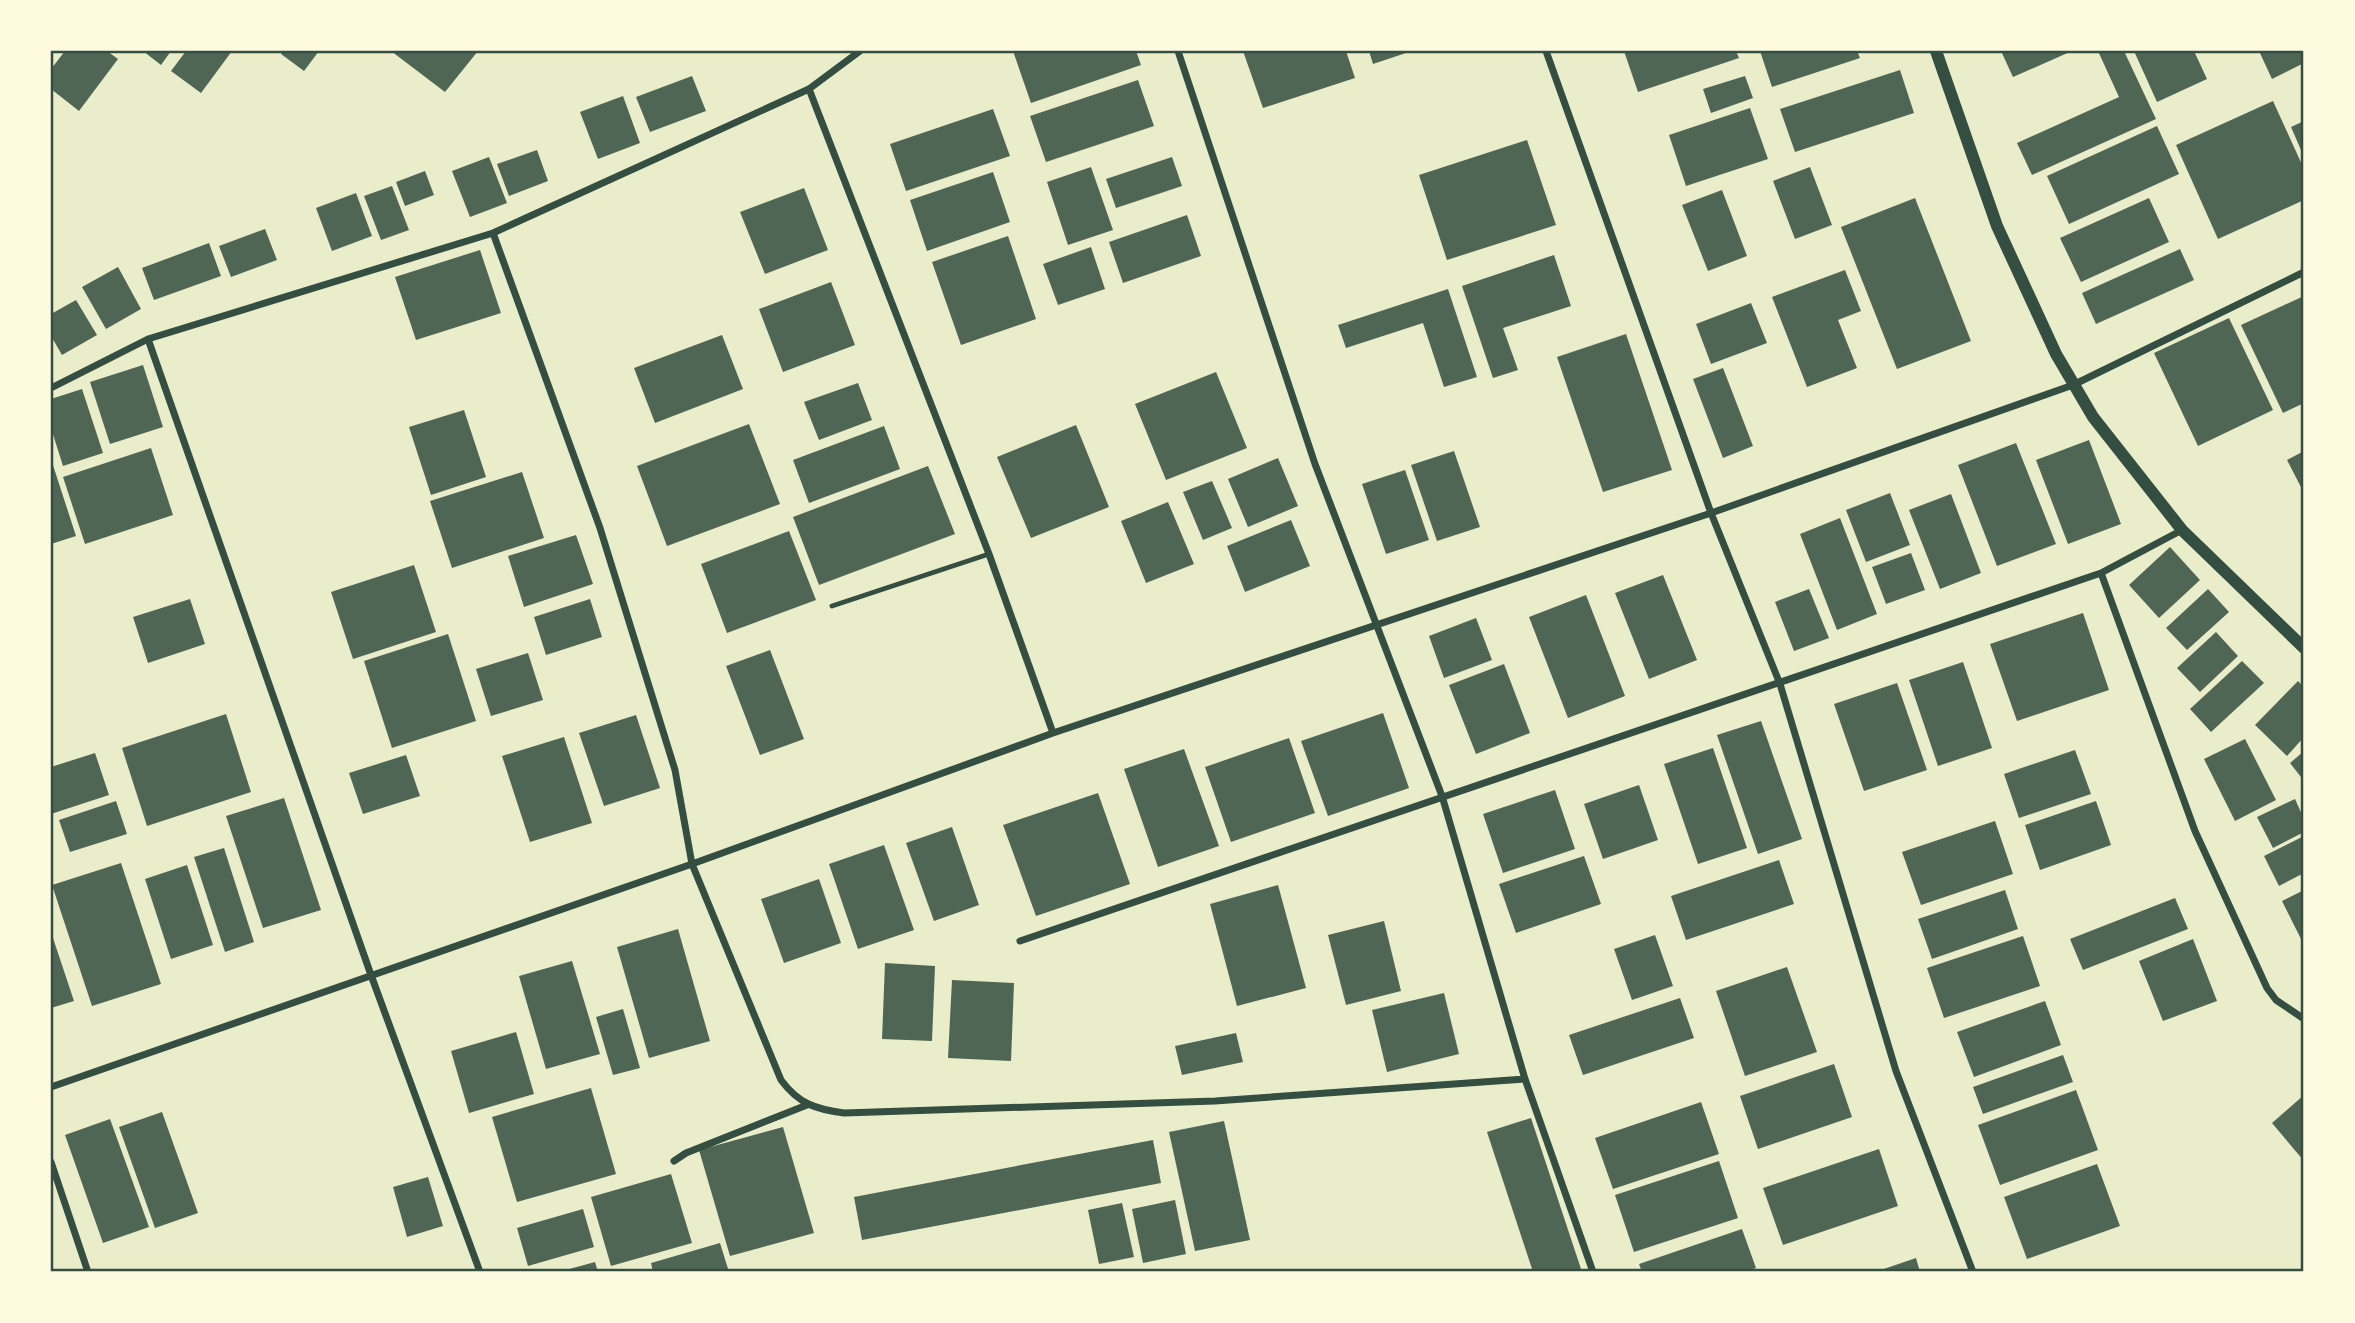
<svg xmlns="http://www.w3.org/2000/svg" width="2355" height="1323" font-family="'Libre Baskerville',serif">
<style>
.building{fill:#4f6655}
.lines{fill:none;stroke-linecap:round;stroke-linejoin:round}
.service{stroke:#344e41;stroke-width:5}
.minor{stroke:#344e41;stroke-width:7}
.tertiary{stroke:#344e41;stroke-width:12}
.neatline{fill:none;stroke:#344e41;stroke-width:2.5}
</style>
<rect width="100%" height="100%" fill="#e9edc9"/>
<path class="building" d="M 65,51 L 107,51 L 118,59 L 79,111 L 51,89 L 51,69 Z
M 143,51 L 171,51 L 161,65 Z
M 186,51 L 232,51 L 201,93 L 171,71 Z
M 283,51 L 319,51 L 304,71 L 281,54 Z
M 391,51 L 478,51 L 445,92 Z
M 1013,51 L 1136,51 L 1141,65 L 1031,103 Z
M 1243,51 L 1346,51 L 1355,78 L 1263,108 Z
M 1369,51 L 1412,51 L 1373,64 Z
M 1624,51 L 1736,51 L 1739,58 L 1638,92 Z
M 1760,51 L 1857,51 L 1860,58 L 1772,87 Z
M 2001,51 L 2072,51 L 2013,77 Z
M 2098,51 L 2124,51 L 2156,119 L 2032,175 L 2017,143 L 2119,97 Z
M 2134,51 L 2194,51 L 2207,79 L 2157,102 Z
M 2259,51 L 2304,51 L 2304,63 L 2272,79 Z
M 1900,70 L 1914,113 L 1795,152 L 1780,109 Z
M 692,76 L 706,111 L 650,132 L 636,97 Z
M 1745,76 L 1753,98 L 1711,113 L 1703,89 Z
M 1138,80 L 1154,126 L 1046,162 L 1030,116 Z
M 623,96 L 640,143 L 598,159 L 580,112 Z
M 2273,101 L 2304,169 L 2304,200 L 2218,239 L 2176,145 Z
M 1750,108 L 1768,159 L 1686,186 L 1669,135 Z
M 993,109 L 1010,156 L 906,191 L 890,144 Z
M 2304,121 L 2304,157 L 2291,127 Z
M 2157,126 L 2179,174 L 2069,224 L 2047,176 Z
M 1527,140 L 1556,225 L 1447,260 L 1419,175 Z
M 537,150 L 548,181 L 509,196 L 497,164 Z
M 489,157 L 507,203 L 470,217 L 452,171 Z
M 1172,157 L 1182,186 L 1116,208 L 1106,179 Z
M 1091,167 L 1113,230 L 1068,245 L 1047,182 Z
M 1810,167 L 1832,225 L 1795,239 L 1773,181 Z
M 425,171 L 434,195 L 405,206 L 396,182 Z
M 993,172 L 1010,222 L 927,251 L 910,200 Z
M 392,186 L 409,230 L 381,240 L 364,196 Z
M 804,188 L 828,250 L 765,274 L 740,212 Z
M 1722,190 L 1747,256 L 1708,271 L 1682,205 Z
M 356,193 L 372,236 L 332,251 L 316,208 Z
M 1915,198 L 1971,341 L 1897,369 L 1841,227 Z
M 2149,198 L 2169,242 L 2081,282 L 2060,238 Z
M 1187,215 L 1201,256 L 1123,283 L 1109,242 Z
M 265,229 L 277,260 L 231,277 L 219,246 Z
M 1008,236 L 1036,319 L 961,345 L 932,262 Z
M 209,243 L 221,276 L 154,300 L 142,268 Z
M 1091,247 L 1105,289 L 1058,305 L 1043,264 Z
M 2180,249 L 2194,280 L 2096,324 L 2082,293 Z
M 480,250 L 501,313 L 416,340 L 395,277 Z
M 1554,255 L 1571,306 L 1503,328 L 1518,370 L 1493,378 L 1462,286 Z
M 118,267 L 141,309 L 106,329 L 82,287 Z
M 1845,270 L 1861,311 L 1838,320 L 1857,368 L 1807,387 L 1772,297 Z
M 831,282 L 855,345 L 783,372 L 759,309 Z
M 1448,289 L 1477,377 L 1444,387 L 1423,323 L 1346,348 L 1338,325 Z
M 2304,296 L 2304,403 L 2283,413 L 2241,325 Z
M 76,300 L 97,335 L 62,355 L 51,336 L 51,314 Z
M 1751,303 L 1767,343 L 1711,364 L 1696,324 Z
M 2229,318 L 2273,410 L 2198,446 L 2154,353 Z
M 1626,334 L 1672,470 L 1603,492 L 1557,357 Z
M 722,335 L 743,389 L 655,423 L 634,368 Z
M 143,365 L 163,427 L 110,444 L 90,382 Z
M 1723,368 L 1753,446 L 1723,458 L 1693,379 Z
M 1216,372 L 1247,448 L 1166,480 L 1135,404 Z
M 858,383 L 872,420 L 819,440 L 804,402 Z
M 82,389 L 103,453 L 63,466 L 51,428 L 51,399 Z
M 464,410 L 486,477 L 431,495 L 409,427 Z
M 749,424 L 780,504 L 667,546 L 637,466 Z
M 1076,425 L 1109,507 L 1031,538 L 997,457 Z
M 884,426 L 900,469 L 809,503 L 793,460 Z
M 2089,440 L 2121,524 L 2068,544 L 2036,460 Z
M 2016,443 L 2056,544 L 1997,566 L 1958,465 Z
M 151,448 L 173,515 L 85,544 L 63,477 Z
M 1454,451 L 1480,527 L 1437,541 L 1411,465 Z
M 2304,451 L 2304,493 L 2287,460 Z
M 1278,458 L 1298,506 L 1248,527 L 1228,479 Z
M 51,459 L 76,536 L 51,544 Z
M 928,466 L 955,534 L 819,585 L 793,517 Z
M 1405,470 L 1429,540 L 1386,554 L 1362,484 Z
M 522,472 L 544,538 L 452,568 L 430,501 Z
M 1212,481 L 1232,528 L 1203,540 L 1183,492 Z
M 1890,493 L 1910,545 L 1866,562 L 1846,510 Z
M 1951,494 L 1981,573 L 1940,589 L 1909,510 Z
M 1168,502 L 1194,564 L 1146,583 L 1121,521 Z
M 1840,518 L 1877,614 L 1837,630 L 1800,534 Z
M 1291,520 L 1310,566 L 1245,592 L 1227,546 Z
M 789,531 L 816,600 L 727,633 L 701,564 Z
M 576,535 L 593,584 L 524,607 L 508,556 Z
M 2170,547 L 2200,580 L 2159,618 L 2129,585 Z
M 1911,553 L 1925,590 L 1886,604 L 1872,567 Z
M 414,565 L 436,632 L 353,659 L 331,592 Z
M 1663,575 L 1697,660 L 1649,679 L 1615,593 Z
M 1809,589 L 1829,638 L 1794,651 L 1775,602 Z
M 2208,589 L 2229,612 L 2187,650 L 2166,628 Z
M 1586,595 L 1625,696 L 1568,718 L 1529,617 Z
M 190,599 L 205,644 L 148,663 L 133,617 Z
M 590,599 L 602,637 L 546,655 L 534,617 Z
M 2083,613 L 2109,690 L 2017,721 L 1990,644 Z
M 1476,618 L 1492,660 L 1444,678 L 1429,636 Z
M 2216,632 L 2238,656 L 2200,692 L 2177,668 Z
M 448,634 L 476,721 L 392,748 L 364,661 Z
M 770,650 L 804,739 L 760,755 L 726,666 Z
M 528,653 L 543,700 L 491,716 L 476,669 Z
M 2242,661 L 2264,683 L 2211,732 L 2190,709 Z
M 1963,662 L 1992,748 L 1938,766 L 1909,680 Z
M 1504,664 L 1530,733 L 1476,754 L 1449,685 Z
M 2298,681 L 2304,687 L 2304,737 L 2287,756 L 2255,725 Z
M 1897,683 L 1927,770 L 1864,791 L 1834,704 Z
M 1383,713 L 1409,788 L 1328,816 L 1301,741 Z
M 226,714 L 251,792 L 147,826 L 122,748 Z
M 636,715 L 660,788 L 604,806 L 579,733 Z
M 1761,721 L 1802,839 L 1758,854 L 1717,735 Z
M 564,737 L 592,823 L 530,842 L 502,756 Z
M 1289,738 L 1315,813 L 1231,842 L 1205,767 Z
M 2245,739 L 2276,800 L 2235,821 L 2204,759 Z
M 1713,748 L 1747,848 L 1698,864 L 1664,764 Z
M 1184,749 L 1219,846 L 1158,867 L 1124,769 Z
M 2075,750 L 2091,794 L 2019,818 L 2004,774 Z
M 2304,751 L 2304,781 L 2290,763 Z
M 95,753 L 109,795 L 51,814 L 51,767 Z
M 406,755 L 420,796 L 363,814 L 349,773 Z
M 1639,785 L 1658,840 L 1603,859 L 1584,804 Z
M 1555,790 L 1575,849 L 1503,873 L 1483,814 Z
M 1098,793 L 1130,884 L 1036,916 L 1003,825 Z
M 284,798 L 321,910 L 263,928 L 226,816 Z
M 2295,799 L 2304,819 L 2304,832 L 2273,848 L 2257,817 Z
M 116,801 L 127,834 L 70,852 L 59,820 Z
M 2096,801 L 2111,845 L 2040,870 L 2025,825 Z
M 1995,821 L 2013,874 L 1921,905 L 1902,852 Z
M 952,827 L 979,905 L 934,921 L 906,843 Z
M 2304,836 L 2304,873 L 2279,886 L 2264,856 Z
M 884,845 L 914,930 L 858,949 L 829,864 Z
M 224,848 L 254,942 L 225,952 L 194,857 Z
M 1584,856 L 1601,904 L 1516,933 L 1499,884 Z
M 1779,860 L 1794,904 L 1686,940 L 1671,896 Z
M 121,863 L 161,984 L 92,1006 L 52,885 Z
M 187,865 L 213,945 L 171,959 L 145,879 Z
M 819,879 L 841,943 L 784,963 L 761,899 Z
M 1278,885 L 1306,988 L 1237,1006 L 1210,904 Z
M 2005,890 L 2018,929 L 1932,959 L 1918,919 Z
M 2304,890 L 2304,945 L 2282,901 Z
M 2175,898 L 2188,929 L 2083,970 L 2070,939 Z
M 1384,921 L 1401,991 L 1346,1005 L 1328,935 Z
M 678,929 L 710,1041 L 649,1058 L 617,947 Z
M 51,932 L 74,1001 L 51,1008 Z
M 1655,935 L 1673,986 L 1632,1000 L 1614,949 Z
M 2023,936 L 2040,986 L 1944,1018 L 1927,968 Z
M 2193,939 L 2217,1001 L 2163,1021 L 2139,961 Z
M 572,961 L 600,1054 L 546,1069 L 519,976 Z
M 885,963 L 935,966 L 932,1041 L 882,1039 Z
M 1787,967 L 1817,1052 L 1745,1076 L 1716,991 Z
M 952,980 L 1014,983 L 1011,1061 L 948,1058 Z
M 1444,993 L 1459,1054 L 1387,1072 L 1372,1010 Z
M 1680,998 L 1694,1038 L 1583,1075 L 1569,1035 Z
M 2045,1001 L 2061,1045 L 1974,1077 L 1957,1032 Z
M 623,1009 L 640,1068 L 613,1075 L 596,1017 Z
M 516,1032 L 534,1094 L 469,1113 L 451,1051 Z
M 1236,1033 L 1243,1062 L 1182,1075 L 1175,1046 Z
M 2063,1055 L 2073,1082 L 1983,1114 L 1973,1087 Z
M 1834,1064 L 1852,1117 L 1758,1149 L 1740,1096 Z
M 591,1088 L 616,1174 L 517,1202 L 492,1117 Z
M 2076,1090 L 2098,1150 L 2000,1185 L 1978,1125 Z
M 2304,1095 L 2304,1161 L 2272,1123 Z
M 1701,1102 L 1719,1154 L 1613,1189 L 1595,1138 Z
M 162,1112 L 198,1213 L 155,1228 L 119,1127 Z
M 1531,1118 L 1582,1272 L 1533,1272 L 1487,1132 Z
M 110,1119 L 149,1227 L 103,1243 L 65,1135 Z
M 1224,1121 L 1250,1240 L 1195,1251 L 1169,1132 Z
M 783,1127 L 814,1233 L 730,1256 L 699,1150 Z
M 1153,1140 L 1161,1183 L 862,1240 L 854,1197 Z
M 1879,1149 L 1898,1206 L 1783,1245 L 1763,1188 Z
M 1719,1161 L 1738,1218 L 1634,1252 L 1615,1195 Z
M 2097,1164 L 2120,1226 L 2027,1259 L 2004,1197 Z
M 671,1174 L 692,1243 L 611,1266 L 591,1197 Z
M 428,1177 L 443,1226 L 407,1237 L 393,1187 Z
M 1175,1200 L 1186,1254 L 1143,1263 L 1132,1209 Z
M 1122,1203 L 1134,1257 L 1099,1264 L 1088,1210 Z
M 583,1209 L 594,1247 L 528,1266 L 517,1228 Z
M 1742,1229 L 1756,1268 L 1743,1272 L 1642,1272 L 1639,1264 Z
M 720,1243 L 729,1272 L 653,1272 L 651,1263 Z
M 1916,1258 L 1920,1272 L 1875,1272 Z
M 595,1262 L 598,1272 L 562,1272 L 562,1271 Z"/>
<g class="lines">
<path class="service" d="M 832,606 L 989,554"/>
<path class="minor" d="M 1178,51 L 1315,464 L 1442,796 L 1525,1079 L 1593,1272
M 1546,51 L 1711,513 L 1780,684 L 1896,1071 L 1973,1272
M 809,89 L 989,554 L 1053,733
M 493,233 L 600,528 L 675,770 L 692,864 L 781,1080 C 799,1104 815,1109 844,1113 L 1215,1101 L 1525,1079
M 148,339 L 371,975 L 480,1272
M 51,388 L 148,339 L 493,233 L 809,89 L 860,51
M 2101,573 L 2195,831 L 2267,988 L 2276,1000 L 2304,1019
M 1020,941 L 2101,573 L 2182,530
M 51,1087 L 692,864 L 1053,733 L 1711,513 L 2073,385 L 2304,272
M 674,1161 L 686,1153 L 807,1105
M 51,1162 L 88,1272"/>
<path class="tertiary" d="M 1936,51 L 1997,226 L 2056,354 L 2093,417 L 2182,530 L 2304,648"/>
</g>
<rect width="2355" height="1323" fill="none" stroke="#fefae0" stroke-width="105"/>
<rect x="52" y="52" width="2250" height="1218" class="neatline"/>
</svg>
